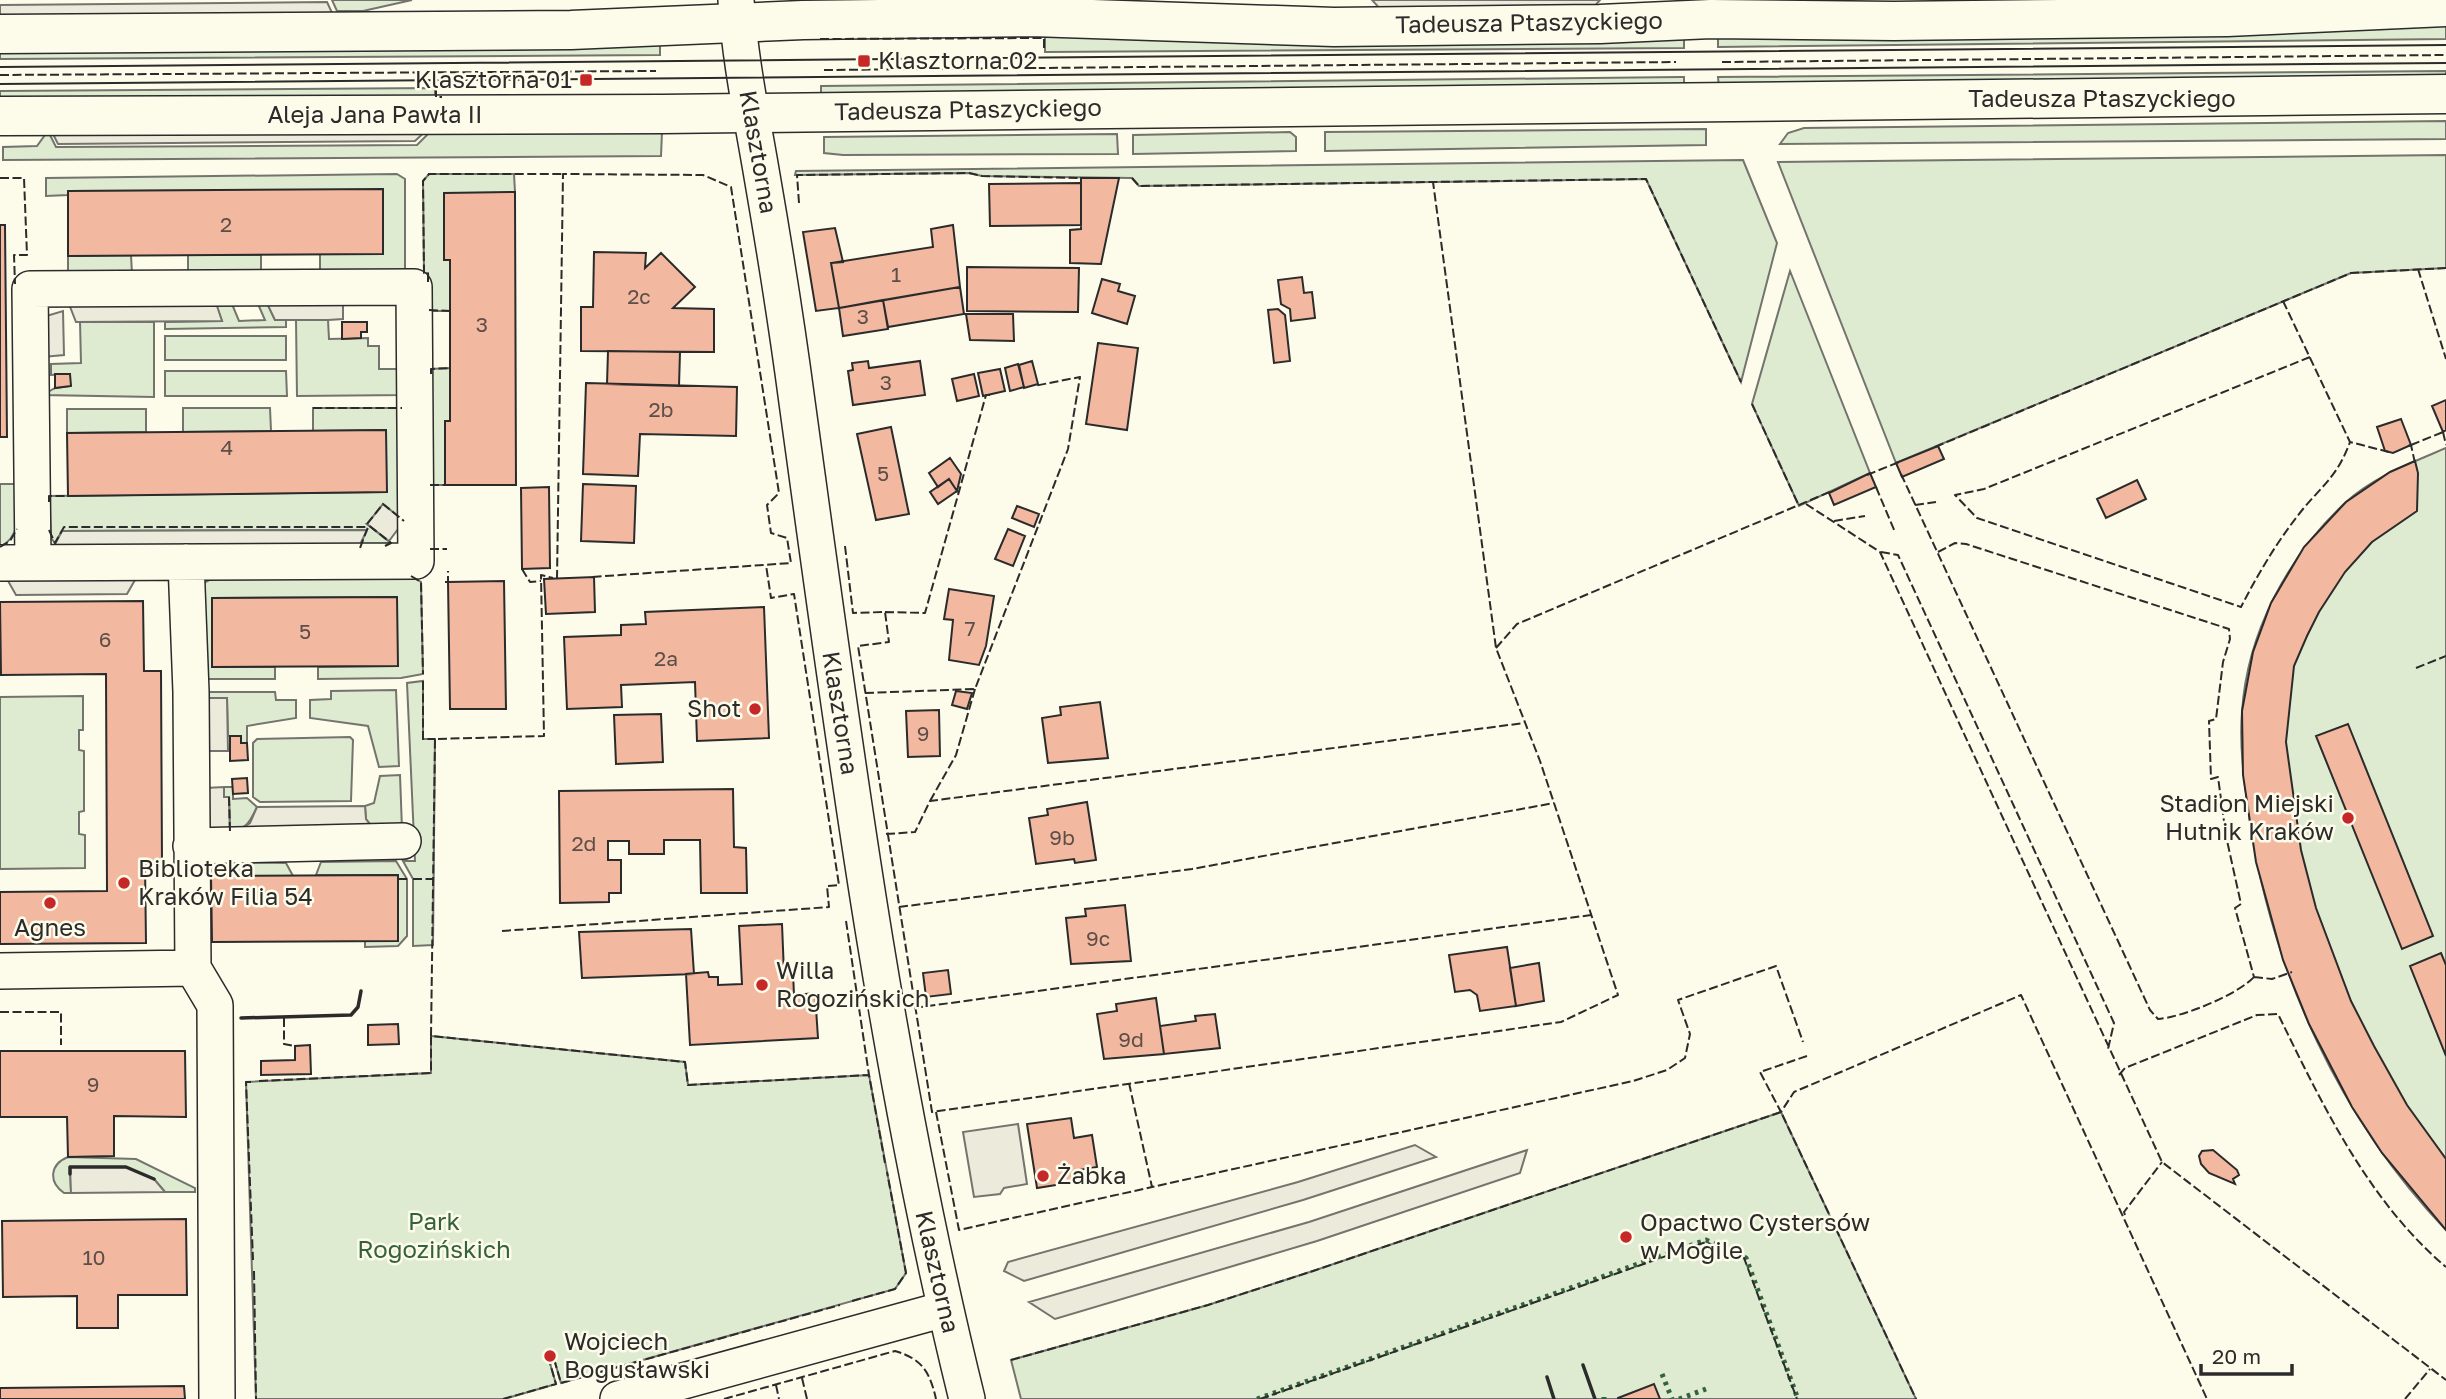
<svg xmlns="http://www.w3.org/2000/svg" width="2446" height="1399" font-family="'Golos Text',sans-serif">
<style>
.green{fill:#deebd1;stroke:#74746e;stroke-width:2}
.parking{fill:#eceadb;stroke:#74746e;stroke-width:2}
.building{fill:#f2b8a0;stroke:#2b2b2b;stroke-width:2}
.lines{fill:none;stroke-linecap:round;stroke-linejoin:round}
.minor-casing{stroke:#2b2b2b;stroke-width:38}
.major-casing{stroke:#2b2b2b;stroke-width:41}
.minor{stroke:#fdfbea;stroke-width:35}
.major{stroke:#fdfbea;stroke-width:38}
.tram{stroke:#2b2b2b;stroke-width:2}
.hedge{stroke:#34623c;stroke-width:5;stroke-dasharray:3.5 5;stroke-linecap:butt}
.fence{stroke:#2b2b2b;stroke-width:2;stroke-dasharray:9 3.5;stroke-linecap:butt}
.wall{stroke:#2b2b2b;stroke-width:3.5}
.poi-dot{fill:#c62828;stroke:#fdfbea;stroke-width:2.5}
.labels{text-anchor:middle;stroke-width:5;stroke-linejoin:round;paint-order:stroke}
.number-label{font-size:21px;fill:#5d4e48}
.street-label{font-size:24px;fill:#2b2b2b;stroke:#fdfbea}
.poi-label{font-size:24px;fill:#2b2b2b;stroke:#fdfbea;text-anchor:start}
.park-label{font-size:24px;fill:#34623c;stroke:#fdfbea}
</style>
<rect width="100%" height="100%" fill="#fdfbea"/>
<path class="green" d="M 332,0 L 412,0 L 363,11 L 337,11 Z
M 2446,23 L 2446,39 L 1718,47 L 1718,35 Z
M 1045,33 L 1684,35 L 1684,48 L 1045,52 Z
M 660,43 L 660,55 L 0,59 L 0,50 Z
M 2446,71 L 2446,78 L 1719,88 L 1718,77 Z
M 1681,77 L 1684,77 L 1684,88 L 821,97 L 821,86 Z
M 435,88 L 435,99 L 0,99 L 0,91 Z
M 2446,121 L 2446,139 L 1780,144 L 1788,133 L 1804,128 Z
M 1706,129 L 1706,145 L 1325,151 L 1325,132 Z
M 430,132 L 662,132 L 661,156 L 3,160 L 3,147 L 37,146 L 45,135 L 50,135 L 56,147 L 417,145 Z
M 1290,132 L 1296,137 L 1296,151 L 1133,154 L 1133,135 Z
M 1117,134 L 1118,154 L 843,155 L 824,153 L 824,137 Z
M 2446,155 L 2446,268 L 2351,273 L 1896,463 L 1778,162 Z
M 1743,160 L 1777,243 L 1741,382 L 1646,179 L 1139,186 L 1132,178 L 982,176 L 969,173 L 795,175 L 796,171 Z
M 397,174 L 405,179 L 405,273 L 320,273 L 320,254 L 383,254 L 383,190 L 68,191 L 68,195 L 46,196 L 46,178 Z
M 429,174 L 514,174 L 515,192 L 450,260 L 450,311 L 429,311 L 428,273 L 424,273 L 423,181 Z
M 131,255 L 132,274 L 68,275 L 68,256 Z
M 188,255 L 261,255 L 261,273 L 188,274 Z
M 1790,271 L 1870,473 L 1799,506 L 1752,404 Z
M 267,303 L 275,320 L 286,320 L 286,327 L 165,329 L 165,322 L 222,321 L 217,307 L 220,304 L 232,304 L 239,321 L 265,320 L 258,304 Z
M 296,320 L 328,320 L 329,339 L 368,338 L 368,346 L 379,346 L 379,369 L 398,369 L 405,395 L 297,396 Z
M 80,322 L 154,322 L 154,397 L 43,395 L 55,388 L 70,386 L 70,374 L 51,375 L 51,364 L 81,363 Z
M 165,336 L 286,336 L 286,360 L 165,360 Z
M 450,368 L 450,421 L 445,421 L 445,485 L 430,485 L 431,369 Z
M 165,371 L 286,371 L 287,396 L 165,396 Z
M 183,408 L 270,408 L 271,431 L 183,432 Z
M 313,408 L 404,408 L 404,521 L 367,524 L 391,543 L 359,548 L 366,530 L 62,531 L 55,543 L 51,538 L 49,496 L 386,492 L 386,430 L 313,431 Z
M 67,409 L 146,409 L 146,432 L 67,433 Z
M 2446,448 L 2446,1230 C 2340,1119 2273,973 2250,822 C 2245,786 2239,749 2242,712 C 2247,633 2288,556 2345,503 C 2373,477 2411,463 2446,448 Z
M 0,484 L 17,484 C 17,507 24,535 0,547 Z
M 410,575 L 421,582 L 423,674 L 401,678 L 318,679 L 318,667 L 397,666 L 397,597 L 212,598 L 212,667 L 275,667 L 275,679 L 200,679 L 199,586 L 215,577 Z
M 423,681 L 423,739 L 435,739 L 433,945 L 413,946 L 413,879 L 403,861 L 415,861 L 407,683 Z
M 396,690 L 399,766 L 379,767 L 368,726 L 310,718 L 310,700 L 331,699 L 331,691 Z
M 205,692 L 275,692 L 276,700 L 296,700 L 296,718 L 247,726 L 247,743 L 241,743 L 241,736 L 228,736 L 227,698 L 205,698 Z
M 83,696 L 83,730 L 79,730 L 79,750 L 84,751 L 84,811 L 79,812 L 79,834 L 85,835 L 85,868 L 0,869 L 0,697 Z
M 350,737 L 353,740 L 351,801 L 260,802 L 253,797 L 253,743 L 257,739 Z
M 400,775 L 402,829 L 373,828 L 366,819 L 365,806 L 374,803 L 380,776 Z
M 224,787 L 233,787 L 233,799 L 247,798 L 257,807 C 250,821 247,830 230,830 L 229,797 L 224,797 Z
M 396,861 L 407,879 L 407,936 L 398,946 L 365,947 L 365,941 L 398,941 L 397,875 L 316,875 L 321,862 Z
M 215,862 L 286,863 L 293,876 L 205,902 L 205,865 Z
M 431,1036 L 685,1062 L 688,1085 L 869,1075 L 906,1273 L 895,1289 L 561,1383 L 552,1352 L 547,1353 L 556,1384 L 504,1399 L 256,1399 L 246,1082 L 431,1073 Z
M 1781,1112 L 1916,1399 L 1021,1399 L 1011,1360 L 1208,1305 L 1313,1271 Z
M 68,1157 L 136,1159 L 195,1188 L 195,1192 L 165,1192 L 154,1179 L 70,1167 L 71,1193 L 64,1193 C 48,1182 50,1164 68,1157 Z"/>
<path class="parking" d="M 1372,0 L 1600,0 L 1593,8 L 1382,11 Z
M 327,2 L 333,15 L 0,17 L 0,5 Z
M 429,128 L 415,141 L 58,144 L 51,130 Z
M 343,295 L 343,319 L 328,320 L 275,320 L 264,297 Z
M 214,297 L 222,321 L 76,322 L 67,299 Z
M 63,311 L 64,355 L 43,357 L 43,317 Z
M 383,504 L 404,521 L 389,541 L 367,524 Z
M 367,530 L 356,553 L 53,548 L 62,531 Z
M 3,572 L 139,573 L 127,594 L 16,595 Z
M 205,698 L 227,698 L 228,751 L 206,751 Z
M 224,787 L 224,797 L 229,797 L 230,838 L 206,838 L 205,788 Z
M 365,806 L 366,819 L 373,828 L 239,830 L 250,823 L 257,807 Z
M 1018,1124 L 1027,1184 L 1004,1188 L 1000,1194 L 974,1197 L 963,1132 Z
M 1415,1145 L 1436,1157 L 1303,1200 L 1024,1281 L 1004,1271 L 1008,1262 L 1298,1182 Z
M 1527,1150 L 1520,1173 L 1317,1241 L 1055,1319 L 1029,1302 L 1309,1222 Z
M 70,1167 L 126,1167 L 154,1179 L 165,1192 L 71,1193 Z"/>
<path class="building" d="M 1081,178 L 1119,178 L 1101,264 L 1070,263 L 1070,230 L 1081,229 Z
M 1081,183 L 1081,225 L 990,226 L 989,184 Z
M 383,189 L 383,254 L 68,256 L 68,191 Z
M 515,192 L 516,485 L 445,485 L 445,421 L 450,421 L 450,260 L 444,260 L 444,193 Z
M 0,225 L 5,225 L 7,437 L 0,437 Z
M 953,225 L 960,287 L 839,308 L 831,263 L 933,247 L 931,229 Z
M 835,228 L 843,262 L 831,263 L 839,308 L 816,311 L 803,232 Z
M 594,252 L 646,253 L 645,268 L 661,253 L 695,287 L 673,308 L 714,309 L 714,352 L 581,351 L 581,307 L 593,307 Z
M 967,267 L 1079,268 L 1078,312 L 967,311 Z
M 1302,277 L 1304,293 L 1312,292 L 1315,318 L 1291,321 L 1290,309 L 1281,304 L 1278,280 Z
M 1102,279 L 1120,284 L 1118,291 L 1135,296 L 1127,324 L 1092,313 Z
M 960,287 L 964,314 L 888,327 L 883,300 Z
M 883,300 L 888,329 L 843,336 L 839,308 Z
M 1278,309 L 1285,315 L 1290,361 L 1274,363 L 1268,310 Z
M 966,314 L 1013,314 L 1014,341 L 970,340 Z
M 342,322 L 367,322 L 367,332 L 361,332 L 361,338 L 342,339 Z
M 1098,343 L 1138,348 L 1127,430 L 1086,424 Z
M 608,351 L 680,352 L 679,386 L 607,384 Z
M 868,361 L 869,368 L 920,361 L 925,395 L 853,405 L 848,371 L 853,370 L 852,363 Z
M 1032,361 L 1038,384 L 1024,388 L 1019,365 Z
M 1018,364 L 1024,387 L 1010,391 L 1005,368 Z
M 1000,369 L 1005,391 L 983,396 L 978,373 Z
M 55,374 L 70,374 L 71,386 L 55,388 Z
M 974,374 L 979,396 L 957,401 L 952,379 Z
M 586,383 L 737,387 L 736,436 L 640,434 L 638,476 L 583,474 Z
M 2446,400 L 2446,430 L 2443,432 L 2432,406 Z
M 2401,419 L 2411,445 L 2393,453 L 2385,451 L 2377,427 Z
M 891,427 L 909,514 L 876,520 L 857,434 Z
M 386,430 L 387,492 L 68,496 L 67,433 Z
M 1938,446 L 1944,459 L 1902,477 L 1896,463 Z
M 950,458 L 961,474 L 957,491 L 949,479 L 938,487 L 929,473 Z
M 2415,461 L 2418,473 L 2417,511 L 2372,542 L 2345,572 L 2319,612 L 2307,636 L 2294,666 L 2286,742 L 2301,850 L 2316,908 L 2351,1001 L 2374,1046 L 2407,1105 L 2446,1159 L 2446,1230 L 2382,1153 L 2352,1107 L 2309,1024 L 2283,960 L 2256,862 L 2243,775 L 2242,711 L 2253,652 L 2271,603 L 2304,547 L 2346,502 L 2390,472 Z
M 1870,473 L 1876,487 L 1834,505 L 1829,493 Z
M 949,479 L 957,491 L 938,504 L 930,492 Z
M 2137,480 L 2146,499 L 2106,518 L 2097,499 Z
M 583,484 L 636,486 L 634,543 L 581,541 Z
M 549,487 L 550,568 L 522,569 L 521,488 Z
M 1017,506 L 1039,514 L 1034,527 L 1012,518 Z
M 1008,529 L 1025,536 L 1013,566 L 995,559 Z
M 594,577 L 595,612 L 546,614 L 544,579 Z
M 504,581 L 506,709 L 450,709 L 448,582 Z
M 949,589 L 994,596 L 986,646 L 979,665 L 949,660 L 953,620 L 944,619 Z
M 397,597 L 398,666 L 212,667 L 212,598 Z
M 143,601 L 144,671 L 161,671 L 162,864 L 145,864 L 146,943 L 0,944 L 0,892 L 107,891 L 106,674 L 1,675 L 0,602 Z
M 764,607 L 769,738 L 697,741 L 695,682 L 621,685 L 622,707 L 567,709 L 564,637 L 621,635 L 621,625 L 646,624 L 645,612 Z
M 956,691 L 972,693 L 967,709 L 952,705 Z
M 1100,702 L 1108,758 L 1048,763 L 1042,718 L 1061,715 L 1060,707 Z
M 939,710 L 940,756 L 908,757 L 906,711 Z
M 661,714 L 663,762 L 616,764 L 614,715 Z
M 2348,724 L 2433,936 L 2402,949 L 2316,736 Z
M 230,736 L 241,736 L 241,743 L 247,743 L 248,760 L 230,761 Z
M 247,778 L 248,793 L 233,794 L 232,779 Z
M 733,789 L 734,847 L 746,848 L 747,893 L 701,893 L 700,840 L 664,840 L 664,854 L 629,854 L 629,841 L 608,841 L 608,860 L 621,860 L 621,893 L 609,893 L 609,902 L 560,903 L 559,791 Z
M 1087,802 L 1096,860 L 1075,863 L 1074,859 L 1036,864 L 1029,818 L 1048,815 L 1047,809 Z
M 398,875 L 398,941 L 212,942 L 211,876 Z
M 1125,905 L 1131,961 L 1071,964 L 1066,918 L 1086,916 L 1085,909 Z
M 782,924 L 784,973 L 793,972 L 794,995 L 815,993 L 818,1038 L 690,1045 L 686,974 L 708,972 L 709,977 L 718,977 L 718,985 L 742,984 L 739,926 Z
M 691,929 L 694,974 L 582,978 L 579,932 Z
M 1507,947 L 1516,1006 L 1480,1011 L 1477,995 L 1470,990 L 1455,992 L 1449,955 Z
M 2441,953 L 2446,965 L 2446,1056 L 2410,966 Z
M 1539,963 L 1544,1001 L 1516,1006 L 1510,968 Z
M 948,970 L 951,994 L 926,997 L 923,973 Z
M 1156,998 L 1164,1054 L 1104,1059 L 1097,1014 L 1117,1011 L 1116,1004 Z
M 1215,1014 L 1220,1048 L 1164,1054 L 1160,1026 L 1196,1021 L 1195,1016 Z
M 398,1024 L 399,1044 L 368,1045 L 368,1025 Z
M 310,1045 L 311,1074 L 261,1075 L 261,1061 L 295,1060 L 295,1046 Z
M 0,1051 L 185,1051 L 186,1117 L 114,1116 L 114,1156 L 68,1157 L 67,1117 L 0,1117 Z
M 1071,1118 L 1074,1138 L 1092,1135 L 1097,1167 L 1079,1170 L 1081,1181 L 1037,1188 L 1027,1124 Z
M 2213,1150 L 2237,1170 L 2239,1175 L 2233,1179 L 2235,1184 L 2209,1173 L 2201,1164 L 2199,1156 L 2202,1151 Z
M 186,1219 L 187,1295 L 118,1295 L 118,1328 L 77,1328 L 77,1296 L 3,1297 L 2,1221 Z
M 1654,1384 L 1660,1399 L 1618,1399 L 1618,1398 Z
M 184,1386 L 185,1399 L 0,1399 L 0,1388 Z"/>
<g class="lines">
<g class="minor-casing">
<path id="minor" d="M 736,0 C 740,60 752,117 762,176 C 775,251 787,326 797,402 C 843,736 886,1071 967,1399
M 186,562 L 191,692 L 193,968 L 215,1005 L 217,1399
M 0,563 L 416,561 L 414,287 L 30,289 L 33,562
M 191,846 L 403,841
M 0,971 L 193,968
M 618,1399 L 945,1309"/>
</g>
<g class="major-casing">
<path id="major" d="M 0,34 L 571,30 L 803,20 L 1032,17 L 1334,27 L 1600,24 L 1711,19 L 1894,21 L 2227,17 L 2446,7
M 0,116 L 663,114 L 2446,94"/>
</g>
<use href="#minor" class="minor"/>
<use href="#major" class="major"/>
<path class="tram" d="M 0,67 L 2446,45
M 0,84 L 2446,63"/>
<path class="hedge" d="M 1662,1374 L 1672,1399
M 1604,1397 L 1604,1399
M 1257,1399 L 1706,1240 L 1746,1258 L 1798,1399
M 1679,1399 L 1706,1389"/>
<path class="fence" d="M 820,39 L 1044,38 L 1044,50
M 1722,62 L 2446,55
M 824,70 L 1676,62
M 0,75 L 656,71
M 436,88 L 436,97 L 442,97
M 0,178 L 24,178 L 27,255 L 14,255 L 15,284
M 1132,178 L 1139,186 L 1646,179 L 1741,382
M 799,203 L 797,175 L 969,173 L 982,176 L 1081,178
M 2418,269 L 2446,359
M 428,282 L 428,273 L 424,273 L 423,181 L 429,174 L 563,174
M 2283,301 L 2350,442 L 2389,452
M 429,310 L 450,311
M 2310,357 L 1984,489 L 1955,495 L 1977,518 L 2241,607 C 2259,572 2278,540 2303,509 C 2324,484 2338,475 2350,442
M 431,374 L 431,369 L 450,368
M 1752,404 L 1799,506
M 313,408 L 402,408
M 2443,432 L 2446,445
M 2411,445 L 2443,432
M 2408,446 L 2411,445 L 2415,463
M 1935,447 L 2351,273 L 2446,268
M 1901,474 L 2150,1010 L 2158,1019 C 2183,1017 2237,995 2254,977
M 1867,475 L 1899,462
M 430,485 L 445,485
M 1876,487 L 1895,532
M 49,502 L 49,496 L 68,496
M 1806,504 L 1880,552 L 2162,1162 L 2446,1380
M 1915,505 L 1936,502
M 1834,521 L 1865,516
M 49,530 L 55,543 L 64,527 L 368,527 L 360,548
M 385,546 L 391,543 L 367,524 L 383,504 L 404,521
M 845,546 L 853,613 L 885,612 L 889,642 L 858,646 L 932,1112 L 1561,1022 L 1618,995 L 1540,761 L 1496,648 L 1433,182
M 0,547 L 10,541 L 17,529
M 430,549 L 447,549
M 1881,552 L 1898,555 L 2114,1023 L 2108,1049
M 1938,552 L 1955,543 L 1966,544 L 2229,629 L 2230,639 L 2223,662 L 2216,719 L 2209,721 L 2211,779 L 2218,777 L 2226,836 L 2241,904 L 2235,908 L 2254,977
M 522,569 L 530,582 L 541,581
M 411,576 L 421,582 L 423,674
M 557,579 L 563,174 L 703,175 L 731,187 L 779,493 L 767,505 L 771,533 L 787,538 L 791,563 L 591,577
M 445,582 L 448,582 L 448,571
M 885,612 L 925,613 L 986,395 L 990,395
M 1496,648 L 1517,624 L 1832,491
M 2416,668 L 2446,656
M 423,681 L 423,739 L 435,739
M 865,693 L 975,689 L 1068,449 L 1080,377 L 1034,386
M 229,797 L 230,832
M 930,801 L 956,755 L 975,689
M 886,834 L 915,832 L 930,801 L 1524,723
M 398,879 L 407,879
M 413,879 L 433,879
M 899,907 L 1192,869 L 1554,803
M 846,921 L 869,1075
M 502,931 L 829,907 L 827,886 L 839,885 L 794,594 L 771,598 L 766,565
M 2254,977 L 2272,979 L 2292,972
M 914,1008 L 1591,915
M 0,1012 L 61,1012 L 61,1045
M 284,1018 L 284,1044 L 295,1046
M 431,1036 L 435,739 L 544,736 L 541,575 L 553,578
M 1807,1056 L 1760,1072 L 1781,1112 L 1794,1092 L 2021,995 L 2207,1399
M 2119,1075 L 2125,1068 L 2257,1015 L 2278,1014 C 2322,1104 2368,1201 2446,1267
M 259,1081 L 431,1073 L 431,1036 L 685,1062 L 688,1085 L 869,1075 L 885,1163
M 251,1082 L 246,1082 L 253,1260
M 1129,1083 L 1152,1187 L 1633,1081 L 1667,1070 L 1685,1058 L 1690,1034 L 1678,1000 L 1776,966 L 1803,1042
M 936,1112 L 959,1230 L 1152,1187
M 2125,1215 L 2124,1212 L 2162,1162
M 254,1271 L 256,1399
M 852,1301 L 895,1289 L 906,1273 L 887,1172
M 1011,1360 L 1208,1305 L 1313,1271 L 1781,1112 L 1916,1399
M 802,1378 L 807,1399
M 776,1385 L 779,1399
M 503,1399 L 556,1384 L 547,1353 L 552,1352 L 561,1383 L 840,1305
M 724,1399 L 895,1351 C 923,1359 930,1373 936,1399
M 1260,1399 L 1706,1242 L 1744,1258 L 1797,1399
M 2405,1399 L 2430,1369"/>
<path class="wall" d="M 241,1018 L 351,1015 L 358,1007 L 361,991
M 70,1174 L 70,1167 L 126,1167 L 154,1179
M 1583,1365 L 1595,1399
M 1547,1377 L 1554,1399"/>
</g>
<g class="poi-dot">
<rect x="857" y="54" width="14" height="14" rx="3.5"/>
<rect x="579" y="73" width="14" height="14" rx="3.5"/>
<circle cx="755" cy="709" r="7"/>
<circle cx="2348" cy="818" r="7"/>
<circle cx="124" cy="883" r="7"/>
<circle cx="50" cy="903" r="7"/>
<circle cx="762" cy="985" r="7"/>
<circle cx="1043" cy="1176" r="7"/>
<circle cx="1626" cy="1237" r="7"/>
<circle cx="550" cy="1356" r="7"/>
</g>
<g class="labels">
<g class="number-label">
<text x="226" y="232">2</text>
<text x="896" y="282">1</text>
<text x="639" y="304">2c</text>
<text x="863" y="324">3</text>
<text x="482" y="332">3</text>
<text x="886" y="390">3</text>
<text x="661" y="417">2b</text>
<text x="227" y="455">4</text>
<text x="883" y="481">5</text>
<text x="970" y="636">7</text>
<text x="305" y="639">5</text>
<text x="105" y="647">6</text>
<text x="666" y="666">2a</text>
<text x="923" y="741">9</text>
<text x="1062" y="845">9b</text>
<text x="584" y="851">2d</text>
<text x="1098" y="946">9c</text>
<text x="1131" y="1047">9d</text>
<text x="93" y="1092">9</text>
<text x="94" y="1265">10</text>
</g>
<g class="street-label">
<text transform="translate(1529 23) rotate(-1)" y="8">Tadeusza Ptaszyckiego</text>
<text x="2102" y="107">Tadeusza Ptaszyckiego</text>
<text transform="translate(968 110) rotate(-1)" y="8">Tadeusza Ptaszyckiego</text>
<text x="375" y="123">Aleja Jana Pawła II</text>
<text transform="translate(758 152) rotate(80)" y="8">Klasztorna</text>
<text transform="translate(840 713) rotate(81)" y="8">Klasztorna</text>
<text transform="translate(937 1272) rotate(77)" y="8">Klasztorna</text>
</g>
<g class="poi-label">
<text x="878" y="69">Klasztorna 02</text>
<text x="572" y="88" text-anchor="end">Klasztorna 01</text>
<text x="741" y="717" text-anchor="end">Shot</text>
<text x="2334" y="812" text-anchor="end">Stadion Miejski<tspan x="2334" dy="28">Hutnik Kraków</tspan></text>
<text x="138" y="877">Biblioteka<tspan x="138" dy="28">Kraków Filia 54</tspan></text>
<text x="50" y="936" text-anchor="middle">Agnes</text>
<text x="776" y="979">Willa<tspan x="776" dy="28">Rogozińskich</tspan></text>
<text x="1057" y="1184">Żabka</text>
<text x="1640" y="1231">Opactwo Cystersów<tspan x="1640" dy="28">w Mogile</tspan></text>
<text x="564" y="1350">Wojciech<tspan x="564" dy="28">Bogusławski</tspan></text>
</g>
<g class="park-label">
<text x="434" y="1230">Park<tspan x="434" dy="28">Rogozińskich</tspan></text>
</g>
</g>
<path d="M2201 1364v10h91v-10" fill="none" stroke="#2b2b2b" stroke-width="3.5"/>
<text x="2212" y="1364" font-size="21" fill="#2b2b2b" stroke="#fdfbea" stroke-width="5" paint-order="stroke">20 m</text>
</svg>
